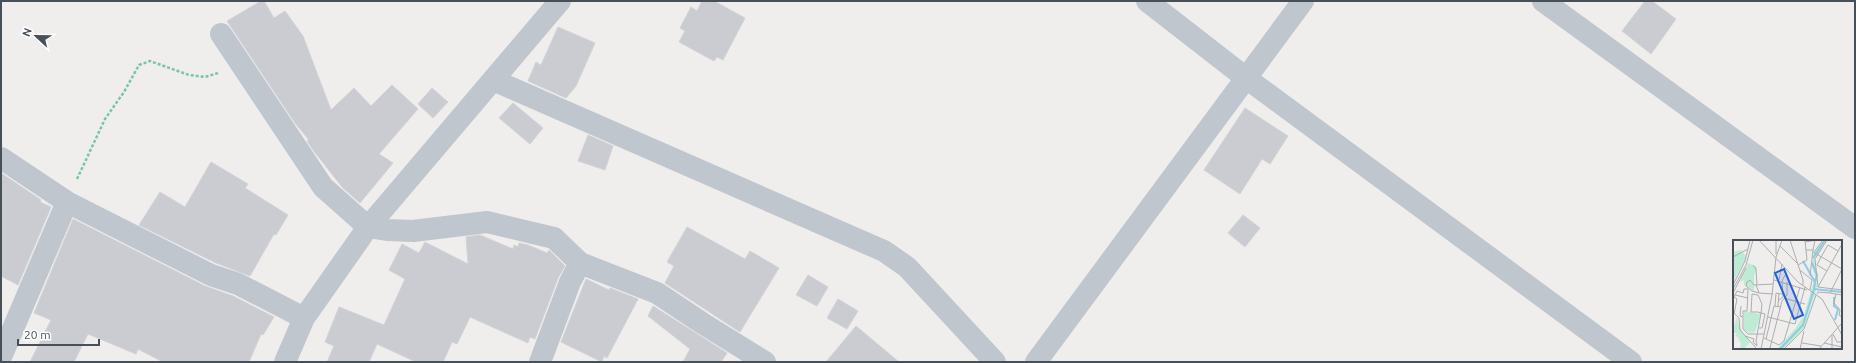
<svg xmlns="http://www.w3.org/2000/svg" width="1856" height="363" font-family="Ubuntu,sans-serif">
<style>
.building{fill:#caccd2;stroke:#d2d3d8}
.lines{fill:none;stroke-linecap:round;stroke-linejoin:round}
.path{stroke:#79c6a7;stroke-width:2.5;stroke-dasharray:3 2;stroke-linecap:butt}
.street{stroke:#bfc6ce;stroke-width:22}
.inset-river{fill:none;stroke:#8ecbe5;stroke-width:2}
.inset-road{fill:none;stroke:#acaeb2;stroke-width:1}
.view{fill:#2661d1;fill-opacity:0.15;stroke:#2661d1;stroke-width:2}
.inset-edge{fill:none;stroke:#474f59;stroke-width:2}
</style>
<rect width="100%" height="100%" fill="#f0eded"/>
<path class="building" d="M 261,1 L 264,1 L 274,18 L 285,11 L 303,36 L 331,110 L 354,88 L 371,106 L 392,85 L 418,109 L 379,154 L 393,163 L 360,203 L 342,187 L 313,150 L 307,141 L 309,140 L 295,123 L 227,21 Z
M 702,1 L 714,1 L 745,18 L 723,60 L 717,57 L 714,61 L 679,42 L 685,31 L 680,28 L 691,7 L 697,11 Z
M 1645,1 L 1652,1 L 1676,19 L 1651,54 L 1622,31 Z
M 558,27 L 595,43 L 576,86 L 566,98 L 528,81 L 536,62 L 541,65 Z
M 432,88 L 448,102 L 433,118 L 418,104 Z
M 513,103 L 543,128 L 530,144 L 499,118 Z
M 1245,108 L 1288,136 L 1270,164 L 1262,159 L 1240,194 L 1204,170 Z
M 588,135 L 613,146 L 605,170 L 578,161 Z
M 211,162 L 248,184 L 245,188 L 288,215 L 276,235 L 274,234 L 250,276 L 216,263 L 139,225 L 160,192 L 185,207 Z
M 1,173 L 41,200 L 40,202 L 51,207 L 18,285 L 1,276 Z
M 1243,215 L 1260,228 L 1245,247 L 1228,233 Z
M 73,219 L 205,286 L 233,296 L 274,317 L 263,335 L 261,334 L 249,362 L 163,362 L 138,349 L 136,354 L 88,334 L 74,362 L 30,362 L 51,320 L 34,313 Z
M 687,227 L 745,259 L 750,251 L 779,268 L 740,332 L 665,283 L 674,266 L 667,262 Z
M 480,235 L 513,249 L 514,245 L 518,247 L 519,243 L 528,245 L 547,253 L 549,250 L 565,266 L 558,278 L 535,339 L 530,337 L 528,343 L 470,317 L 457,344 L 452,342 L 443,362 L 416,362 L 377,344 L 369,362 L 327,362 L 334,346 L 325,342 L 339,307 L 384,325 L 405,279 L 389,270 L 402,244 L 419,253 L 425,242 L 468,264 L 466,237 Z
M 808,275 L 828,287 L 817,306 L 796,295 Z
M 586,279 L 609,290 L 610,288 L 638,299 L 607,358 L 604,356 L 602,362 L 561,342 Z
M 838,299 L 858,311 L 847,329 L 827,318 Z
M 653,306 L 727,353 L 721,362 L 683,362 L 690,349 L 648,316 Z
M 856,326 L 899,362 L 826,362 Z"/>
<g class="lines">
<path class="path" d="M 77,179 L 105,119 L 124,92 L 139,65 L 150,61 L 189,75 L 205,77 L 218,73"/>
<path class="street" d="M 1147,1 L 1246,78 L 1631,362
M 1543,1 L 1855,228
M 221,34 L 323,187 L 368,227 L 387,230 L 413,231 L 487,222 L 554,238 L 580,263 L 657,293 L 702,323 L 765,362
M 493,80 L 884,251 L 907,267 L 995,362
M 1,158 L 67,202 L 211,275 L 238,284 L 304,318
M 1,357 L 67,202
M 285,362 L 304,318 L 368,227 L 560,1
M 540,362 L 570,282 L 580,263
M 1036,362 L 1303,1"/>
</g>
<g transform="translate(1733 240)">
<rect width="109" height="109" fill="#f0eded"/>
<path d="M 91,0 L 94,0 L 82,19 L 84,47 L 71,88 L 50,109 L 44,109 L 62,89 L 71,75 L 82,37 L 79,25 L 81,12 ZM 8,10 L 13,16 L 12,20 L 1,40 L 0,12 ZM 15,23 L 24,27 L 21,36 L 21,51 L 11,45 L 11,40 L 7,42 ZM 11,71 L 28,74 L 22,92 L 17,93 L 11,90 ZM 4,77 L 6,86 L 17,103 L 10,109 L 7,109 L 8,104 L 5,97 L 2,96 L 4,93 L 1,93 L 0,89 Z" fill="#beebd3"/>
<path class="inset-river" d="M 80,18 L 92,0M 70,21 L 82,42 L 81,49M 79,23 L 84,35 L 82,42M 101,57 L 101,66 L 105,69 L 102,80M 47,109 L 70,85 L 81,49 L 109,52"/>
<path class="inset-road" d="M 26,0 L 65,42 L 89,59 L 109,95M 43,0 L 43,14M 57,0 L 70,40 L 70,45M 61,0 L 72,0 L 74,20 L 65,25M 72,2 L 84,0M 47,6 L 64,23M 73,10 L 80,10 L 82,0M 80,12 L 109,29M 81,12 L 90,0M 0,17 L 15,9M 20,25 L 23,29 L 24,45M 67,30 L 79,40 L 77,50M 94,31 L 84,25 L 88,17 L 95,5 L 105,11M 77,36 L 80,10M 41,40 L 74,50M 46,40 L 49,24M 0,45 L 12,21 L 17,0M 23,45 L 26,53 L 40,54M 85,47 L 82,19 L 94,0M 85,47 L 109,4M 85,47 L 109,50M 0,49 L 13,25 L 20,0M 0,53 L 13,28M 26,53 L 19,51 L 13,46 L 14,42 L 17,40 L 21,45 L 40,44M 97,53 L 109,55M 84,54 L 85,52 L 97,53 L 109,29M 103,54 L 101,63 L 107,70 L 106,75 L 109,77M 2,55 L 15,58M 0,56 L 4,59 L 1,74M 1,57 L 4,51 L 10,53 L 11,49 L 15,49 L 14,71 L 10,71 L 10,89 L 15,94 L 31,94M 51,58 L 72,64M 45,61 L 50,57 L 49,41 L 52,35M 8,66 L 7,76 L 10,77M 42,66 L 43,53 L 49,54M 45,66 L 46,53M 0,72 L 6,78 L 7,90 L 24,109M 35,77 L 62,84 L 72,47M 100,94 L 104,102 L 109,102M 12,96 L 21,99 L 20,102 L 24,106 L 23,101 L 28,73 L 29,64 L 25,55 L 19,54 L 18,72 L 25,72 L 28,73 L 32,74 L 29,88 L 26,88M 31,98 L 46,105 L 51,101 L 67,47M 33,99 L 41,66 L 48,67M 69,103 L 88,106M 91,103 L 109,107M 28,109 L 39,55 L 43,17 L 49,0M 34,109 L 37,108 L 49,61 L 54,55 L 54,42M 51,109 L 71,89 L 83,55M 67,109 L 71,91M 86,109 L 109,83M 99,109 L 99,95"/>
<path class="view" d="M 51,29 L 70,75 L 61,79 L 42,33 Z"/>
<rect width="109" height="109" class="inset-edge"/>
</g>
<rect width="1856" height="363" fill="none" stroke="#474f59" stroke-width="4"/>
<g transform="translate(36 36) rotate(292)" stroke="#ffffff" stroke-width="3" paint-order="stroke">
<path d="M0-3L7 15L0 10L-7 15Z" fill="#474f59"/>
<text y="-6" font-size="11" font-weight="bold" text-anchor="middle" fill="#474f59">N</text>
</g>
<path d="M18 339v6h81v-6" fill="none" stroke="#474f59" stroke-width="2"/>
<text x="24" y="339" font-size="12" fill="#474f59" stroke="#ffffff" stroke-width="3" paint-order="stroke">20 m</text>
</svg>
